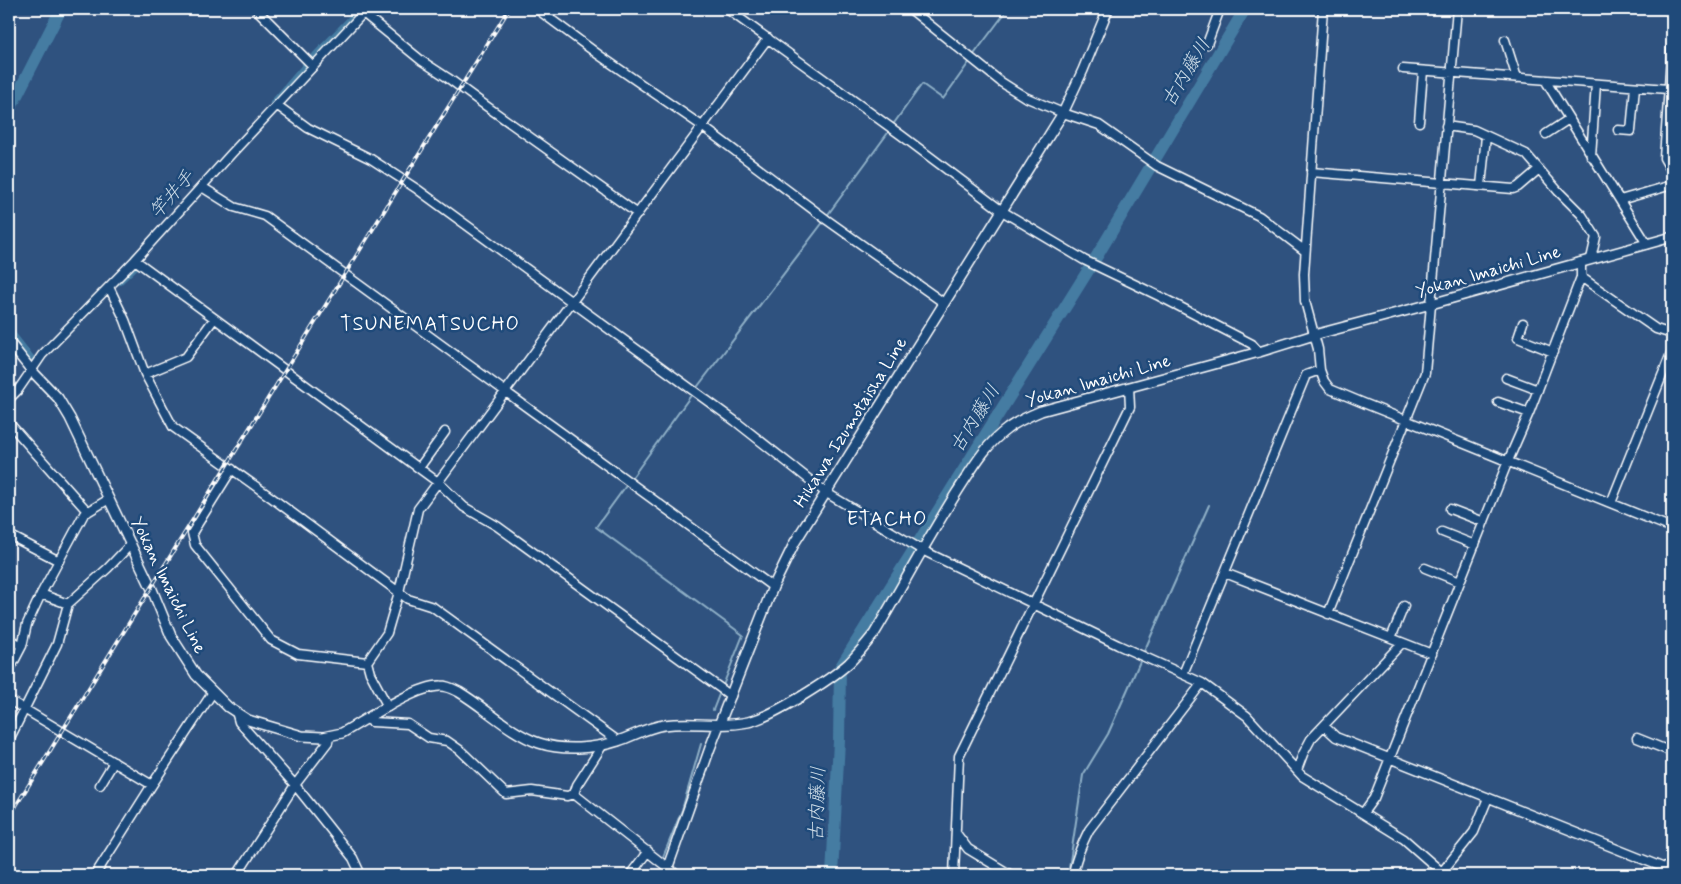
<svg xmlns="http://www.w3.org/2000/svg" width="1681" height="884" font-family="Mynerve,'Klee One',sans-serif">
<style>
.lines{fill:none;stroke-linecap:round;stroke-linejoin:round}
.stream{stroke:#8fb0c7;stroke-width:2}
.canal{stroke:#457ca2;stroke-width:8}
.river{stroke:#457ca2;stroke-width:12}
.minor-casing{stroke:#fff;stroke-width:11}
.major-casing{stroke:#fff;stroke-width:12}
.minor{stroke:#1f4a7a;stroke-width:8}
.major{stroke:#1f4a7a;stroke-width:9}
.rail-casing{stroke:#fff;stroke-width:4}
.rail{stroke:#1f4a7a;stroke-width:2;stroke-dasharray:5.5;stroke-linecap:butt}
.labels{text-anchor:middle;stroke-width:5;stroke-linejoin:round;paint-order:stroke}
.street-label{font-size:18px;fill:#fff;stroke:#1f4a7a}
.water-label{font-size:19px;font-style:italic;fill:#d0dee8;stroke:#1f4a7a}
.quarter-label{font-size:20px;letter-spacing:1px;fill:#fff;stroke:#1f4a7a}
</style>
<rect width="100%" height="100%" fill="#2f527f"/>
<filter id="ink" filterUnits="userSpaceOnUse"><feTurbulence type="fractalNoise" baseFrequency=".02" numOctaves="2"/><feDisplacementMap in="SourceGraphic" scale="10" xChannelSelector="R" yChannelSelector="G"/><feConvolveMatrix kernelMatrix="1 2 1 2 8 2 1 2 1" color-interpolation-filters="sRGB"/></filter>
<g filter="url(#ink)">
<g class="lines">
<path class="stream" d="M 972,57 L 1008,9
M 892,126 L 922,84 L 943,99 L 970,61
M 826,217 L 890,130
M 695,390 L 824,221
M 631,479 L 692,394
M 628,483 L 596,527 L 743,635 L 722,688
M 1143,654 L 1209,505
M 713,710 L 720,692
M 663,857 L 682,810 L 701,744
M 675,868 L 684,875
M 1068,875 L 1083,775 L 1108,734 L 1141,659"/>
<path class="canal" d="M 274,103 L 305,67 L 361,9
M 119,281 L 136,265 L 133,260 L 136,256
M 9,331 L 31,359 L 37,365 L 39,362"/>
<path class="river" d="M 9,111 L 61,9
M 832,875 L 839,741 L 840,668 L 1094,261 L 1245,9"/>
<g class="minor-casing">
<path id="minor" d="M 256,9 L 313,66
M 537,9 L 599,55 L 702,126 L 827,220 L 944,303
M 727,9 L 901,135 L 1002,211 L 1084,260 L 1159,296 L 1252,344 L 1259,352
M 910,9 L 1001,82 L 1025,97 L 1063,113 L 1099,125 L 1157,166 L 1259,216 L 1305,251
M 1323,9 L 1304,274 L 1305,301 L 1318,349 L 1320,370 L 1324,381 L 1330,389 L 1361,402 L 1672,528
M 363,13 L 422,61 L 448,78 L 482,103 L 638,214
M 1505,40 L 1517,78
M 1672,43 L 1664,158 L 1672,172
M 1207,44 L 1220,9
M 1403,69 L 1668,89
M 1545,80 L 1647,244
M 278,106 L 308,128 L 371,159 L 417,189 L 735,421 L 825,492 L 922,550 L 1118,645 L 1202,683 L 1247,716 L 1302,776 L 1404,839 L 1445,875
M 1419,122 L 1423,71
M 1446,126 L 1474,130 L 1526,154 L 1558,191 L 1582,215 L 1596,237 L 1591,259
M 1618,130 L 1631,131 L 1635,87
M 1546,134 L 1569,119
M 1591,156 L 1596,84
M 1311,172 L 1513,189 L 1518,187 L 1539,169
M 1481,186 L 1486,136
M 202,187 L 234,207 L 265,216 L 773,587
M 1620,200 L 1672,185
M 135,260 L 439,483 L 464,507 L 497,526 L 731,696
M 1581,277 L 1656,329 L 1672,334
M 109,287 L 125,320 L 145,374 L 173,427 L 272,498 L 408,599 L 433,607 L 618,741
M 1523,323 L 1518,338 L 1553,352
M 145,374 L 186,357 L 214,319
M 1506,378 L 1538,390
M 9,399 L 18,390 L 42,355 L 135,260 L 232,153 L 367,9
M 1498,402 L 1529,413
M 9,423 L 88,512
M 419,468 L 445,432
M 232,469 L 192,533 L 195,545 L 271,640 L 298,654 L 367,662
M 1611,503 L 1672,351
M 1450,509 L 1484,522
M 1442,532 L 1475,545
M 9,535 L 59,561
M 1425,568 L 1460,582
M 1225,573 L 1432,654
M 41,594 L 68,604
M 1328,614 L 1425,373 L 1457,9
M 1391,638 L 1404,606
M 9,639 L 22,646
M 9,671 L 22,646 L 27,624 L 41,594 L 84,514 L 109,499
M 1183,674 L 1306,375 L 1320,370
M 9,700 L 152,785
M 388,707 L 370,673 L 367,662 L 387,633 L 399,592 L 418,509 L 768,38
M 237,715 L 239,722 L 295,785 L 327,825 L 353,858 L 361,875
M 367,719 L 372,722 L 408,724 L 429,738 L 447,741 L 460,750 L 506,794 L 532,791 L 567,796 L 574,794
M 1324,726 L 1336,737 L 1672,871
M 1637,738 L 1672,752
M 9,740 L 57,644 L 68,604 L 108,568 L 131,544
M 1297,770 L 1303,754 L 1311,739 L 1402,643
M 100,785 L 114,762
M 574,794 L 677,875
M 574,794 L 577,785 L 602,746
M 1363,813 L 1374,798 L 1508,461 L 1529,413 L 1581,277 L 1581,262
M 956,833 L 968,849 L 1011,875
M 1442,872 L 1474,832 L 1488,798
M 95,875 L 152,785 L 213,692
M 237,875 L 295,785 L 328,742 L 329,736
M 630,875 L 648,851
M 954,875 L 959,756 L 1130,407 L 1129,387
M 1073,875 C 1075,859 1082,844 1089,830 L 1202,683"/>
</g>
<g class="major-casing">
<path id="major" d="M 9,342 L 32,371 L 58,398 L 70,418 L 151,587 L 171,636 L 196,675 L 228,707 L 248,720 L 302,736 L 323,737 L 342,733 C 364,721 417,685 441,686 C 448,686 453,689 459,692 C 486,708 510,733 539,743 C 563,751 594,749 618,741 C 633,736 648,727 664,725 C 692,721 720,728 748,722 C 772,717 830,680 849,663 C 858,654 866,644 874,634 C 902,587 928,538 957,492 C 972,469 985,445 1007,429 C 1017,421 1029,416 1041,411 L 1259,352 L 1314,335 L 1431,304 L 1672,237
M 665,875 L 710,748 L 773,587 L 795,542 L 1063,113 L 1083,70 L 1108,9"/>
</g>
<use href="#minor" class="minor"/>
<use href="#major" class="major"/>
<g class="rail-casing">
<path id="rail" d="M 9,817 L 509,9"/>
</g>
<use href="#rail" class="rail"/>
</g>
</g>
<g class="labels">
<g class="street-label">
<text transform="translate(1488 271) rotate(-16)" y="6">Yokan Imaichi Line</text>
<text transform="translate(1098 380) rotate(-16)" y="6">Yokan Imaichi Line</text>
<text transform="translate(850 422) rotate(-58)" y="6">Hikawa Izumotaisha Line</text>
<text transform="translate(169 585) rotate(64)" y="6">Yokan Imaichi Line</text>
</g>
<g class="water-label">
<text transform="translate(1185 72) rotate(-59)" y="7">古内藤川</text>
<text transform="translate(171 194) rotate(-48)" y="7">竿井手</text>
<text transform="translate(974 418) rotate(-58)" y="7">古内藤川</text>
<text transform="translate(816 804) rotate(-88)" y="7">古内藤川</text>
</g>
<g class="quarter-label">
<text x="430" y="330">TSUNEMATSUCHO</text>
<text x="887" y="525">ETACHO</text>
</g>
</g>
<rect width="1681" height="884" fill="none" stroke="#1f4a7a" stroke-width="30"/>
<rect x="15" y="15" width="1651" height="854" fill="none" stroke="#fff" stroke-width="2" filter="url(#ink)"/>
</svg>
